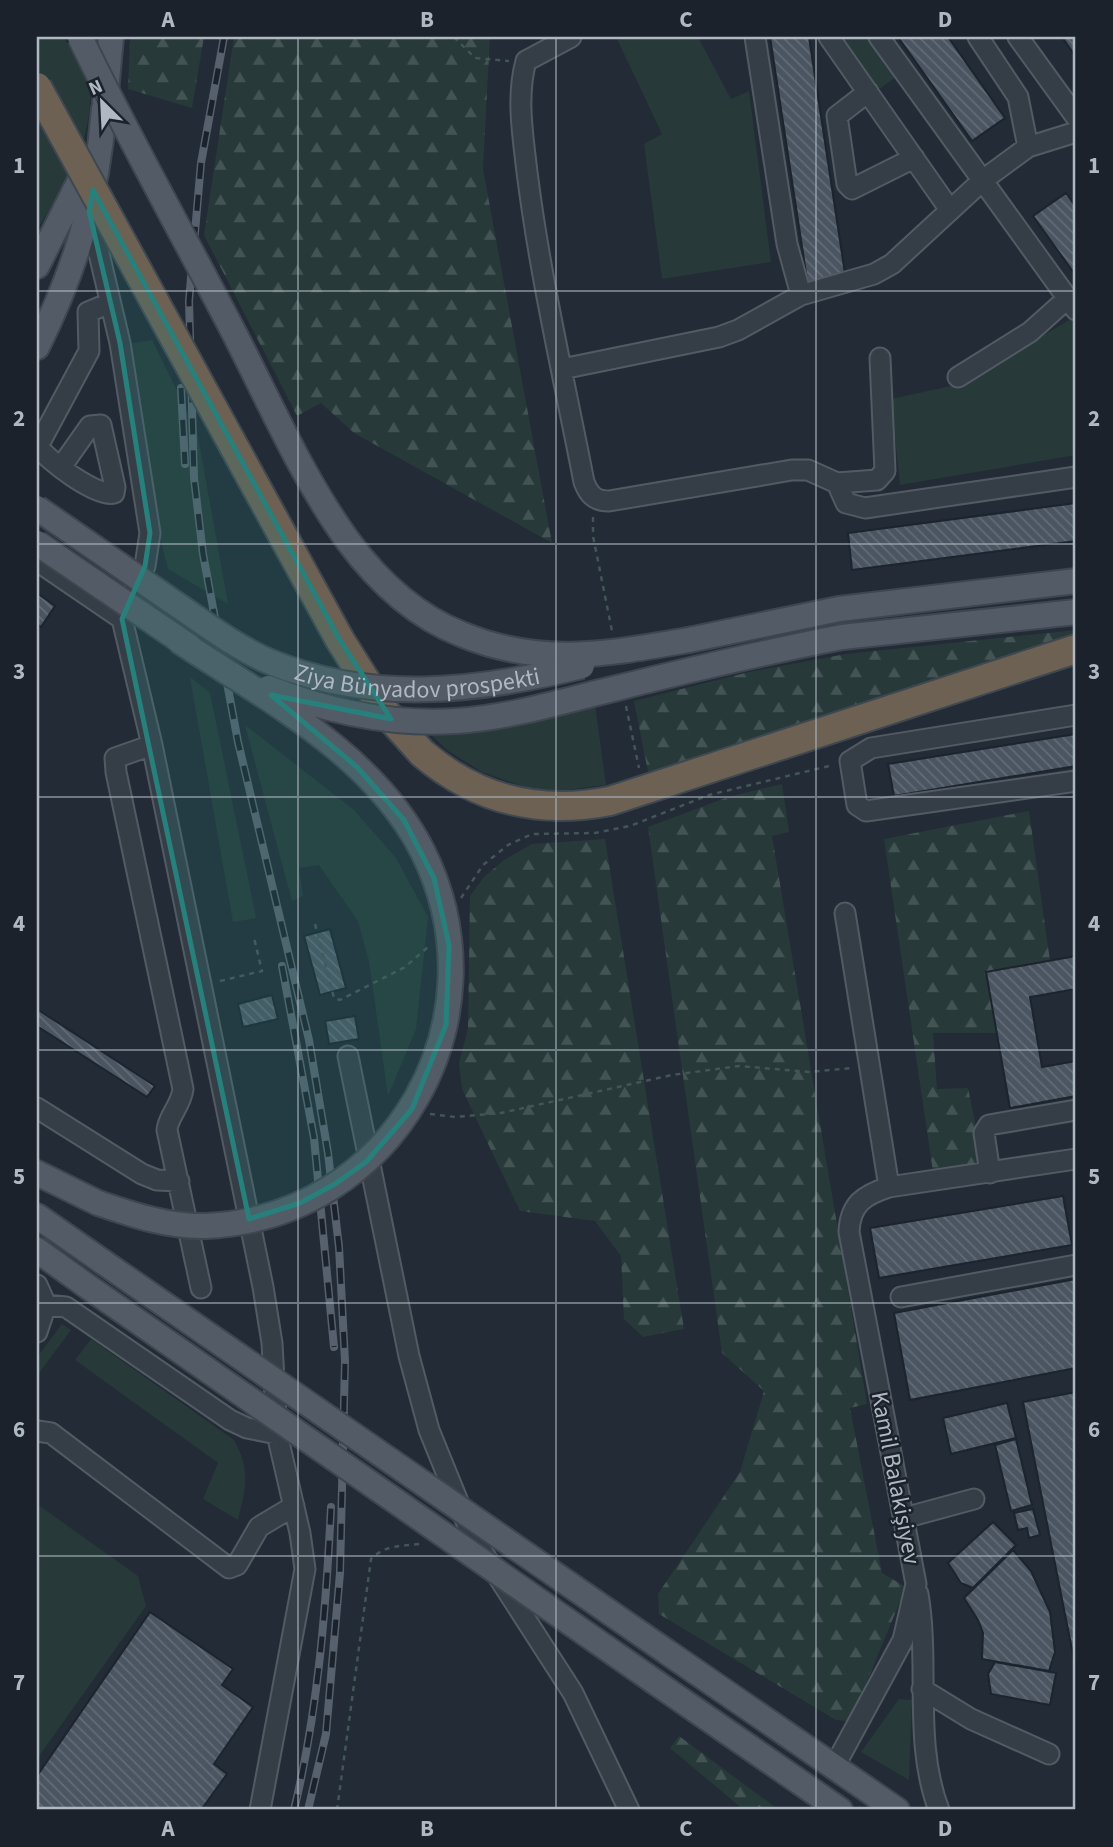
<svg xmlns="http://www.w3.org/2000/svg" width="1113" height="1847" font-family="'Source Sans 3',sans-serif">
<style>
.green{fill:#273939}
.forest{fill:url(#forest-firs)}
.building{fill:url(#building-back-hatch);stroke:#1c242d;stroke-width:2}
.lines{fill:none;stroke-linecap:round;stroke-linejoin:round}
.minor-casing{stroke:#525b64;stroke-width:23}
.major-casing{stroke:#3e4650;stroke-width:28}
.highway-casing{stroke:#3f4851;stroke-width:32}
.path{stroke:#435556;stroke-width:2.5;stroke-dasharray:5 5;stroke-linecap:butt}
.minor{stroke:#353d46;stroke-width:19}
.major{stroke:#535c66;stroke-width:24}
.highway{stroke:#6c6153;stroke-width:28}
.rail-casing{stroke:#57616d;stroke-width:8}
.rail{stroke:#1b222b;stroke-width:5;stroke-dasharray:16;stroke-linecap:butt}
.major-bridge-casing{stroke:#3e4650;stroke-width:28;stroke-linecap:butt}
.highway-bridge-casing{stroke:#3f4851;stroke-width:32;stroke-linecap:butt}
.major-bridge{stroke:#535c66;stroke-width:24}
.highway-bridge{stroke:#6c6153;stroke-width:28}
.marked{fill:#27807b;fill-opacity:0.2;stroke:#27807b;stroke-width:5;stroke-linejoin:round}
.grid{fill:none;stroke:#afb8c3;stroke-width:2;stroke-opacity:0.55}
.labels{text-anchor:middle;stroke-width:5;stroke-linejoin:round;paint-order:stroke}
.street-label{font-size:24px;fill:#afb8c3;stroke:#1b222b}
.neatline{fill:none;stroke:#afb8c3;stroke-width:2.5}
.grid-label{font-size:23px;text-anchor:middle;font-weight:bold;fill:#afb8c3}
</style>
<defs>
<pattern id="forest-firs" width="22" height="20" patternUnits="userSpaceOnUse" patternTransform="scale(1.75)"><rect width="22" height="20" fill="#273939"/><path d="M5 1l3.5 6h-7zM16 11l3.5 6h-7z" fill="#445454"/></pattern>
<pattern id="building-back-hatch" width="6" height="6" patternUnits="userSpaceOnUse" patternTransform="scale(1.75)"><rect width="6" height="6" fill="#4a5561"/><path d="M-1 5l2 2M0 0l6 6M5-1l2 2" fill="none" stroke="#626b76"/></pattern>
</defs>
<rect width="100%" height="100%" fill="#222b36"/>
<path class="green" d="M 37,37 L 64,37 C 71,51 90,82 90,96 C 91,144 62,191 37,230 Z
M 616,37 L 698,37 L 731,99 L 749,91 L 771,262 L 662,279 L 644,144 L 662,134 Z
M 840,37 L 869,37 L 897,76 L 877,91 Z
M 1071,319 L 1076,326 L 1076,455 L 900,485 L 891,399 L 960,384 Z
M 152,340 L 197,431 L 228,604 L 168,569 L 157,526 L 127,344 Z
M 190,677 L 210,693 L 256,918 L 233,922 Z
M 595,704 L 606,785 L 541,793 L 482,772 L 448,751 L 429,733 Z
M 245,725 L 354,810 L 396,858 L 428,917 L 416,1029 L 388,1096 L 369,961 L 358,921 L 319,865 L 299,868 L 303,896 L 292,901 Z
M 62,1324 L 71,1330 L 37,1376 L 37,1357 Z
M 91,1339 L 234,1440 C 251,1471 246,1487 238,1520 L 203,1499 L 218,1463 L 75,1360 Z
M 37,1504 L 138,1576 L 146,1606 L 37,1759 Z
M 899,1699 L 912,1700 L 909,1780 L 861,1752 Z"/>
<path class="forest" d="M 130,37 L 204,37 L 192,108 L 128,89 Z
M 234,37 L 490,37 L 483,169 L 552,543 L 354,433 L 321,403 L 297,416 L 204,235 Z
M 1076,630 L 1076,637 L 649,777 L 634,701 L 749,672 L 846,654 Z
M 782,784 L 789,832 L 772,836 L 867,1404 L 850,1408 L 882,1573 L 906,1587 L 853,1715 L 845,1721 L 836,1720 L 659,1614 L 658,1594 L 740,1472 L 764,1391 L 722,1353 L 648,827 L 728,797 Z
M 1029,811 L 1050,961 L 997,1033 L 933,1033 L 937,1089 L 968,1088 L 983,1161 L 933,1172 L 884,839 Z
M 605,839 L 684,1329 L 643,1337 L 624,1319 L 621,1256 L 595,1221 L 520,1211 L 462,1089 L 459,1063 L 468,1028 L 470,896 L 484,877 L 504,860 L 532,844 Z
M 679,1736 L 779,1810 L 744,1810 L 670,1748 Z"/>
<path class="building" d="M 770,37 L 809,37 L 846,280 L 808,286 Z
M 898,37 L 948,37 L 1005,118 L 972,141 Z
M 1062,37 L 1076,37 L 1076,57 Z
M 1066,193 L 1076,207 L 1076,276 L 1033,216 Z
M 1076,503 L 1076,541 L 852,570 L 848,533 Z
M 37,593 L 55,606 L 41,627 L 37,624 Z
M 1076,734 L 1076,766 L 894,796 L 888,764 Z
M 330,929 L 346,988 L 320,995 L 304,936 Z
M 1076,956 L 1076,989 L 1030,997 L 1042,1067 L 1076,1061 L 1076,1096 L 1010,1108 L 986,972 Z
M 272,995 L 278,1019 L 243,1027 L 238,1004 Z
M 37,1009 L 155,1086 L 147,1097 L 37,1026 Z
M 355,1016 L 359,1039 L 329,1044 L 325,1021 Z
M 1063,1196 L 1072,1245 L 879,1278 L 870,1228 Z
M 1076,1279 L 1076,1368 L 910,1400 L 894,1313 Z
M 1076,1392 L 1076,1670 L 1023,1402 Z
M 1007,1403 L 1016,1438 L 951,1454 L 943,1418 Z
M 1016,1439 L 1032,1505 L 1011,1511 L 995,1445 Z
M 1033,1509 L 1040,1535 L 1029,1538 L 1027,1528 L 1018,1530 L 1014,1513 Z
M 993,1522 L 1016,1545 L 973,1588 L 961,1583 L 948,1563 Z
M 1013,1550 L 1031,1571 L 1050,1612 L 1055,1652 L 1049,1671 L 982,1659 L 983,1633 L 978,1620 L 964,1598 Z
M 150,1612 L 233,1669 L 222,1685 L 253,1707 L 214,1764 L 227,1774 L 201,1810 L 37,1810 L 37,1776 Z
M 995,1662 L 1056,1673 L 1050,1705 L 991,1694 L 988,1674 Z"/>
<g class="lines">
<g class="minor-casing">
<path id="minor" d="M 571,37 L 526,61 C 516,97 523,136 527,172 C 540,276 564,379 584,482 C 589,495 595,501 609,501 L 792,470 L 808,470 L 837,483 L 877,480 L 885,471 L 880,358
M 755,37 L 787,244 L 801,295
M 829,37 L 950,210
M 879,37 L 1076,310
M 978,37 L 1018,97 L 1028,147
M 1018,37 L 1076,117
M 868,92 L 837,116 L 847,184 L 852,189 L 914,158
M 89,211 L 120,343 L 150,533 L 145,566 L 122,619 L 152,745 L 263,1287 L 272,1343 L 277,1434 L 300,1533 L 305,1569 L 260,1810
M 562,369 L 719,337 L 738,330 L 801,295 L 874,274 L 892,264 L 983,180 L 1028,147 L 1076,132
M 958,377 L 1030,332 L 1068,298
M 61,467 L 90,426 L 101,425 L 115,487 L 114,493 C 98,498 46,460 38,446 L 89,351 L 88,312 L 110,303
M 837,483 L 846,503 L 865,508 L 1076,477
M 37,561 L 122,619
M 1076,715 L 871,748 L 850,761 L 857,805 L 866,811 L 1076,781
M 152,745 L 115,758 L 116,772 L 183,1089 C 181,1106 168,1116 167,1130 L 201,1288
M 845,913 L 889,1187
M 348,1056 L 409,1356 L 429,1430 L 472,1536 L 573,1693 L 629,1810
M 37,1108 L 142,1174 L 157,1180 L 179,1181
M 990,1173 L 984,1133 L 989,1125 L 1076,1110
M 37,1285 L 46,1305 L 37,1332
M 901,1297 L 1076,1265
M 46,1305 L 66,1307 L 230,1420 L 247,1428 L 277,1434
M 37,1431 L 51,1433 L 229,1568 L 237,1565 L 259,1527 L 294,1506
M 904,1518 L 974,1499
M 918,1594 C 930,1664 913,1743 939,1810
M 922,1689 L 971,1719 L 1049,1754
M 833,1769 L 903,1640 L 916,1584 L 849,1232 C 850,1204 864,1195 889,1187 L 1076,1159"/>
</g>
<g class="major-casing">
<path id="major" d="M 105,102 L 111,37
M 37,266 L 88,164
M 37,347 C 76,268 97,198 104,109
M 842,637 L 1076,612
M 689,640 L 839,609 L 1076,581
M 37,1173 L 98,1203
M 37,1216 L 103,1262
M 37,1250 L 87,1286
M 667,1652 L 897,1810
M 658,1684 L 840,1810"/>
</g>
<g class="highway-casing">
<path id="highway" d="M 340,640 L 386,713 L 422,753
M 892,709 L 1076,649"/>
</g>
<path class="path" d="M 454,37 L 475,58 L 509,61
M 593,517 L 593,536 L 612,631
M 626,706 L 639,768
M 461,898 L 483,865 L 508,845 L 532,834 L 595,833 L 630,826 L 709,795 L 833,765
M 315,924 L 334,998 L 340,1000 L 405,967 L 428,947
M 220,981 L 262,971 L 254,938
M 430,1114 L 455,1117 L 501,1113 L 672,1075 L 739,1066 L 809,1072 L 852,1068
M 337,1810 L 371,1559 C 385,1545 401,1546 420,1544"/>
<use href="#minor" class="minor"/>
<use href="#major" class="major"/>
<use href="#highway" class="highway"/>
<g class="rail-casing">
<path id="rail" d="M 224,37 L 201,163 L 189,301 L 194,478 L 203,554 L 238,742 L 309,1040 L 328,1153 L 339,1247 L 345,1361 L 340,1573 L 326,1734 L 308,1810
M 181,388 L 185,464
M 282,966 L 314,1138 L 334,1347
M 294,1810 C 318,1711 326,1609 331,1507"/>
</g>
<use href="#rail" class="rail"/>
<g class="major-bridge-casing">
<g id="major-bridge">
<path d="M 80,37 C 127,135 181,231 231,327 C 268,398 301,476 348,541 C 377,580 415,616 461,634 C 540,667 607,654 689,640"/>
<path id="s1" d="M 37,508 C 82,539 128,571 173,602 C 204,623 234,646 268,661 C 371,704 476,692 582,666"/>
<path d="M 37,543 L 190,647"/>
<path d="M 268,688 C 329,712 391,725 456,721 C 509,718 562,701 613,689 C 689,670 765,652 842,637"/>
<path d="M 98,1203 C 133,1215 169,1227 206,1226 C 394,1218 506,1019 423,852 C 374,754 266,699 178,640"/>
<path d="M 103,1262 L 667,1652"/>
<path d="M 87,1286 L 658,1684"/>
</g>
</g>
<g class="highway-bridge-casing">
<path id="highway-bridge" d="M 37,87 L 340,640
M 422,753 C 477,800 540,815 610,801 L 892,709"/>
</g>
<use href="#major-bridge" class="major-bridge"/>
<use href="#highway-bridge" class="highway-bridge"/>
</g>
<path class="marked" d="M 93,190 L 340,640 L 391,719 L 271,695 L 357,767 L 404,820 L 434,878 L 449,945 L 446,1025 L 412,1109 L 366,1162 L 335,1184 L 300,1203 L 249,1219 L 122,619 L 145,566 L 150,533 L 120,343 L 89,211 Z"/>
<path class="grid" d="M 298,37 L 298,1810M 556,37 L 556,1810M 816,37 L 816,1810M 37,291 L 1076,291M 37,544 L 1076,544M 37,797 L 1076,797M 37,1050 L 1076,1050M 37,1303 L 1076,1303M 37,1556 L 1076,1556"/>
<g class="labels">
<g class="street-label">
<text dy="8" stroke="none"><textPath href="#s1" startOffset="430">Ziya Bünyadov prospekti</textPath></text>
<text transform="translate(896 1478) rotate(79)" y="8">Kamil Balakişiyev</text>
</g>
</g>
<rect width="1113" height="1847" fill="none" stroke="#1b222b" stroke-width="77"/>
<g transform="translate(102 102) rotate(336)" stroke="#1b222b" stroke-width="5" paint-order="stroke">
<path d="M0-5L12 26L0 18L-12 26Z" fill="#afb8c3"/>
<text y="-10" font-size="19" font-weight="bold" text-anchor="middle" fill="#afb8c3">N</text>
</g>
<rect x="38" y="38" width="1036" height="1770" class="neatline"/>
<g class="grid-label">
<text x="168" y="27">A</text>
<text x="427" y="27">B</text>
<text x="686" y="27">C</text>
<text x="945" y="27">D</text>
<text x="19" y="173">1</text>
<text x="1094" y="173">1</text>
<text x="19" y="426">2</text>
<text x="1094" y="426">2</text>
<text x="19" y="679">3</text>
<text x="1094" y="679">3</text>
<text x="19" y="931">4</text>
<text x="1094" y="931">4</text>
<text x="19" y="1184">5</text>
<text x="1094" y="1184">5</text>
<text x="19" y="1437">6</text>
<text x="1094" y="1437">6</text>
<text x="19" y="1690">7</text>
<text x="1094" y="1690">7</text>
<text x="168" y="1836">A</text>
<text x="427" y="1836">B</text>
<text x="686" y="1836">C</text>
<text x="945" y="1836">D</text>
</g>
</svg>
